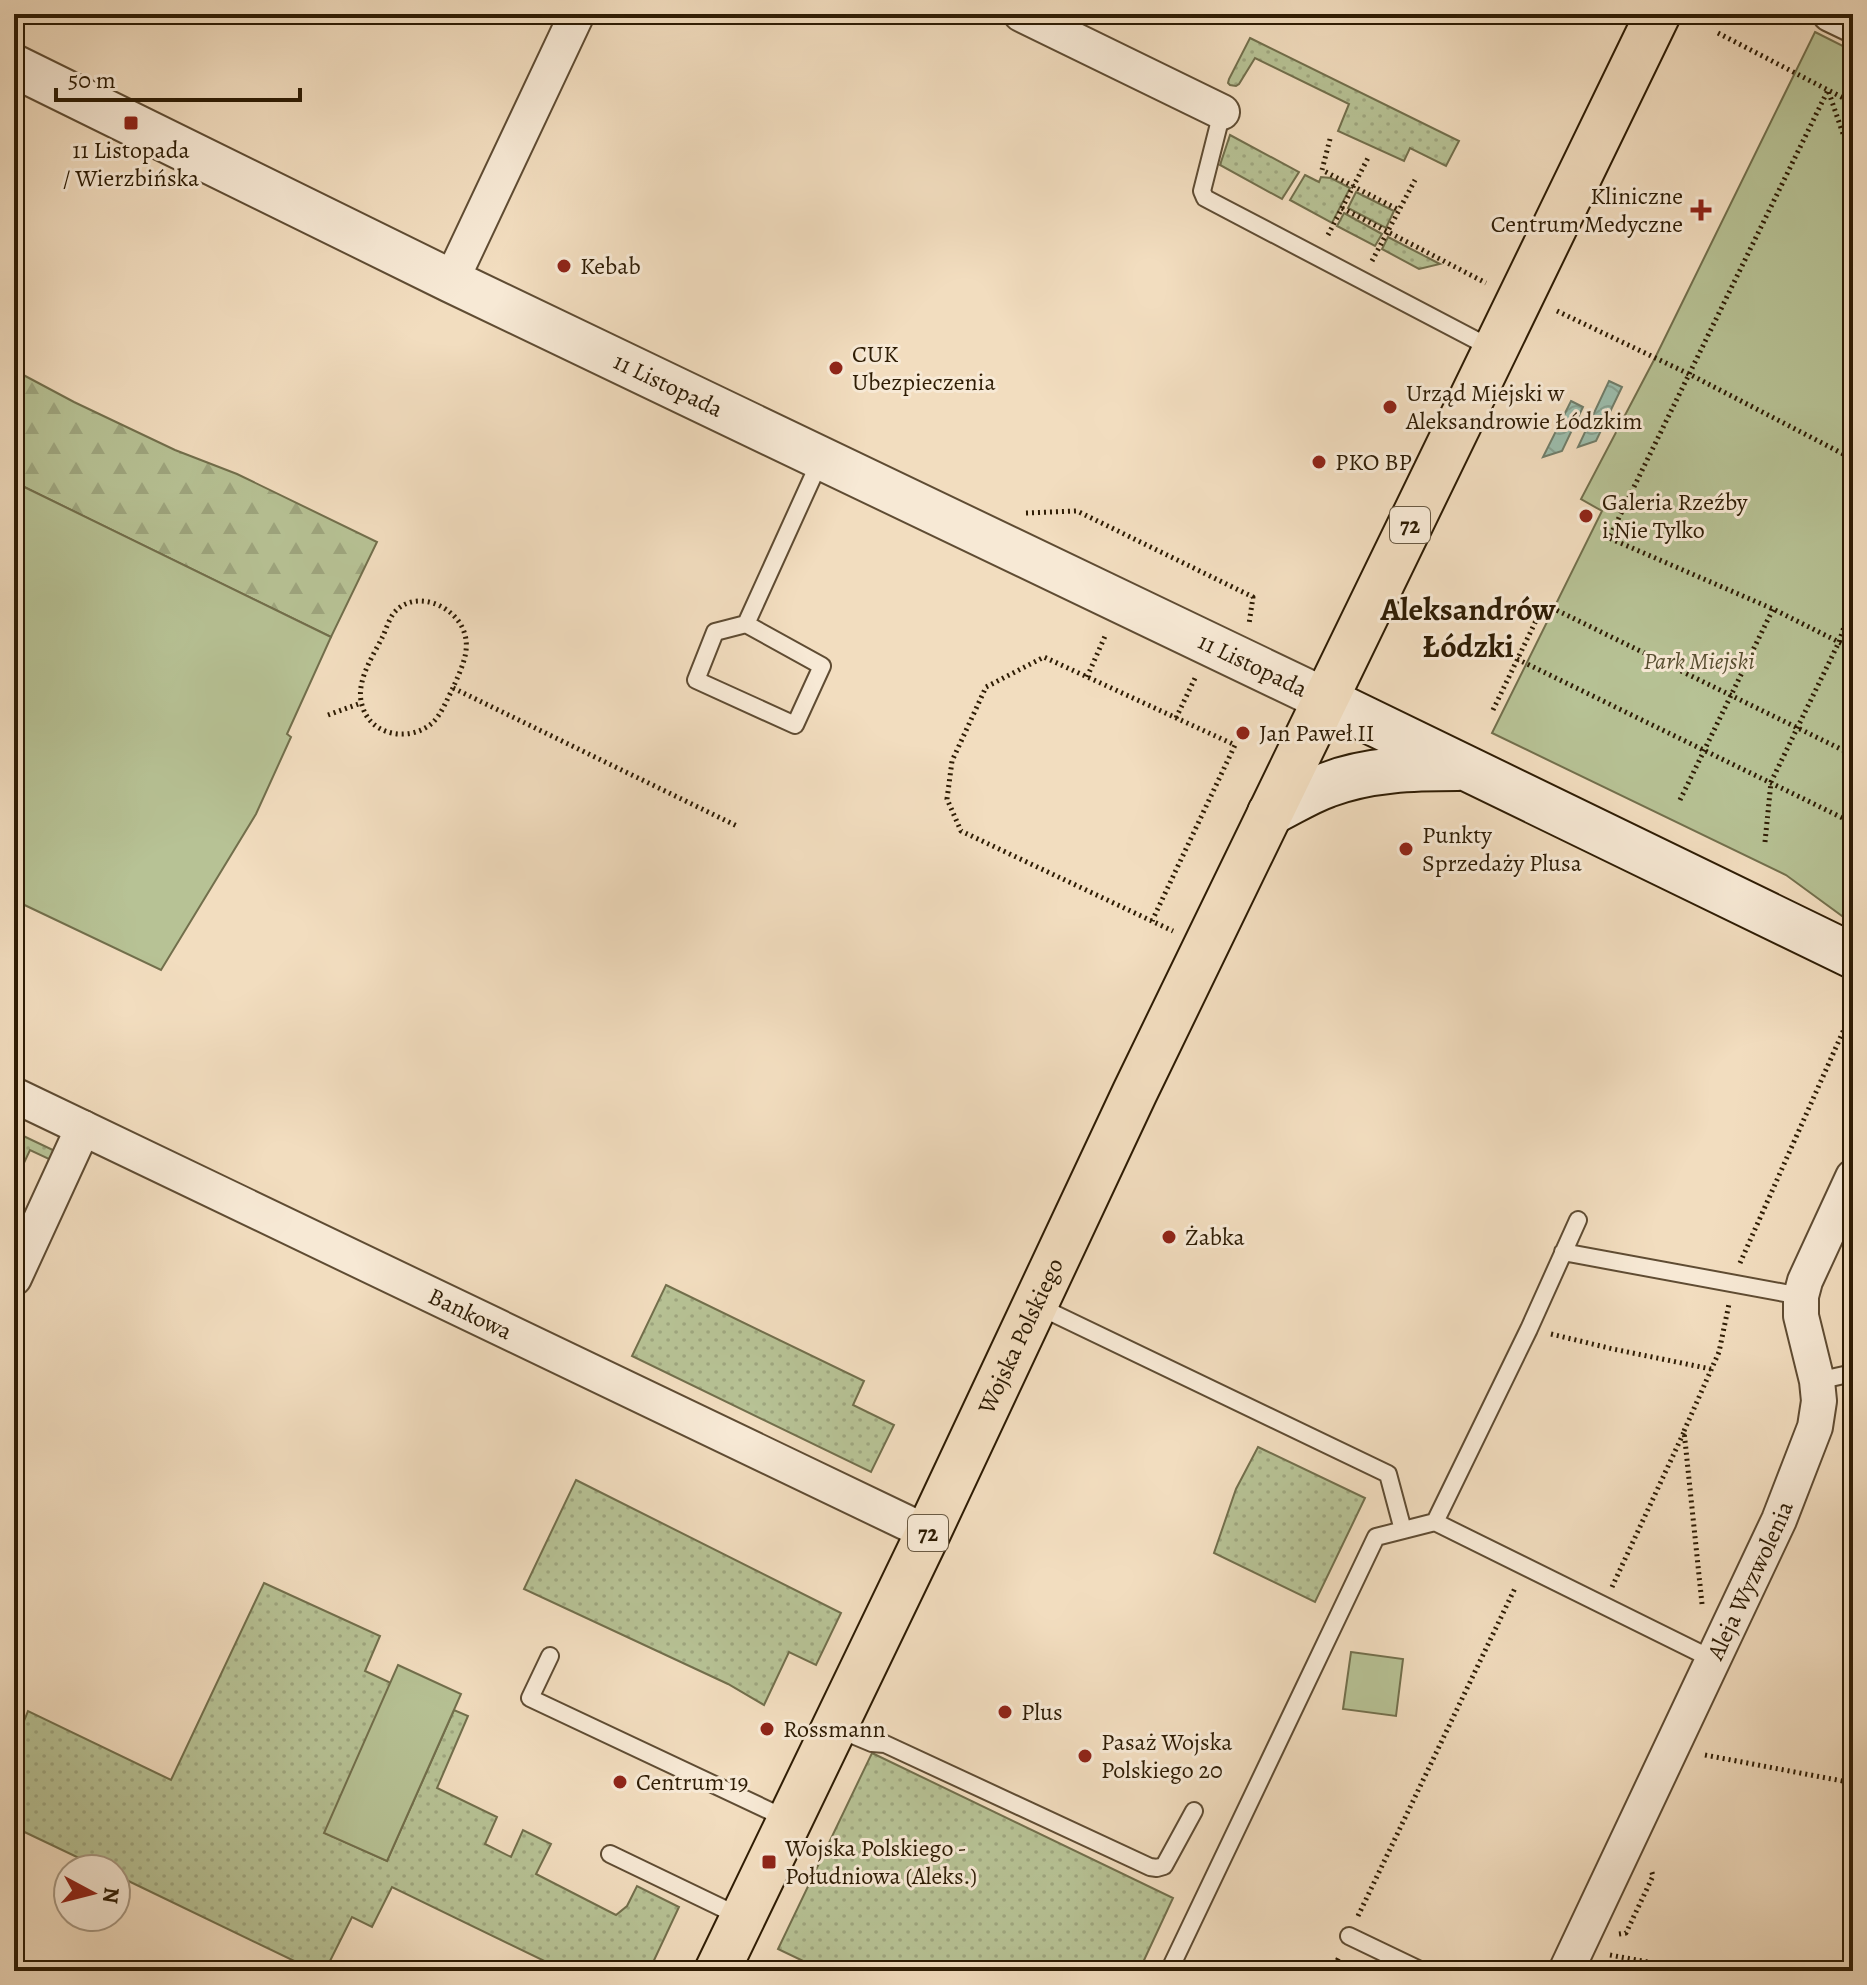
<svg xmlns="http://www.w3.org/2000/svg" width="1867" height="1985" font-family="Alegreya,serif">
<style>
.grass{fill:url(#grass-dots);stroke:#726f4c;stroke-width:2}
.forest{fill:url(#forest-firs);stroke:#726f4c;stroke-width:2}
.green{fill:#b7c295;stroke:#726f4c;stroke-width:2}
.water{fill:url(#water-waves);stroke:#707d69;stroke-width:2}
.lines{fill:none;stroke-linecap:round;stroke-linejoin:round}
.service-casing{stroke:#5f4c33;stroke-width:20}
.minor-casing{stroke:#5f4c33;stroke-width:38}
.tertiary-casing{stroke:#5f4c33;stroke-width:46}
.secondary-casing{stroke:#2e1c04;stroke-width:48}
.primary-casing{stroke:#2e1c04;stroke-width:48}
.path{stroke:#2e1c04;stroke-width:5;stroke-dasharray:2 4;stroke-linecap:butt}
.service{stroke:#f7e9d5;stroke-width:16}
.minor{stroke:#f7e9d5;stroke-width:34}
.tertiary{stroke:#f7e9d5;stroke-width:42}
.secondary{stroke:#f7e9d5;stroke-width:44}
.primary{stroke:#f2ddbf;stroke-width:44}
.poi-dot{fill:#8f2418;stroke:#f7e9d5;stroke-width:3}
.labels{text-anchor:middle;stroke-width:6;stroke-linejoin:round;paint-order:stroke}
.shield{fill:#f7e9d5;stroke:#6a5a43;stroke-width:2}
.shield-label{font-size:22px;font-weight:bold;fill:#2e1c04}
.poi-label{font-size:24px;fill:#2e1c04;stroke:#f7e9d5;text-anchor:start}
.street-label{font-size:24px;fill:#2e1c04;stroke:#f7e9d5}
.park-label{font-size:24px;font-style:italic;fill:#574e30;stroke:#f7e9d5}
.district-label{font-size:32px;font-weight:bold;fill:#2e1c04;stroke:#f7e9d5}
</style>
<defs>
<pattern id="grass-dots" width="8" height="8" patternUnits="userSpaceOnUse" patternTransform="scale(2)"><rect width="8" height="8" fill="#b7c295"/><path d="M2 2h.1M6 6h.1" fill="none" stroke="#9ea67f" stroke-width="1.8" stroke-linecap="round"/></pattern>
<pattern id="forest-firs" width="22" height="20" patternUnits="userSpaceOnUse" patternTransform="scale(2)"><rect width="22" height="20" fill="#b7c295"/><path d="M5 1l3.5 6h-7zM16 11l3.5 6h-7z" fill="#9ea67f"/></pattern>
<pattern id="water-waves" width="16" height="10" patternUnits="userSpaceOnUse" patternTransform="scale(2)"><rect width="16" height="10" fill="#9cbdac"/><path d="M0 5q4-4 8 0t8 0" fill="none" stroke="#87a292"/></pattern>
</defs>
<rect width="100%" height="100%" fill="#f2ddbf"/>
<filter id="stains"><feTurbulence type="fractalNoise" baseFrequency=".0025" numOctaves="4"/><feColorMatrix values="0 0 0 0 .2 0 0 0 0 .09 0 0 0 0 .02 0 0 0 .5 -.17"/></filter>
<radialGradient id="worn" r=".72"><stop offset=".6" stop-color="#630" stop-opacity="0"/><stop offset="1" stop-color="#630" stop-opacity=".3"/></radialGradient>
<path class="grass" d="M 1250,38 L 1459,141 L 1446,166 L 1410,148 L 1404,161 L 1338,131 L 1349,104 L 1255,58 L 1239,84 L 1236,86 L 1230,85 L 1228,83 L 1229,79 Z
M 1230,135 L 1299,172 L 1282,199 L 1220,165 Z
M 1305,175 L 1319,182 L 1321,177 L 1331,178 L 1350,188 L 1332,223 L 1290,200 Z
M 1356,192 L 1394,211 L 1386,228 L 1348,208 Z
M 1344,213 L 1382,234 L 1375,246 L 1337,226 Z
M 1388,237 L 1440,264 L 1419,269 L 1382,249 Z
M 15,1132 L 55,1151 L 51,1160 L 30,1150 L 16,1180 L 14,1179 L 14,1134 Z
M 666,1285 L 864,1381 L 853,1405 L 894,1425 L 871,1472 L 632,1356 Z
M 1258,1447 L 1365,1498 L 1315,1602 L 1214,1553 L 1236,1489 Z
M 576,1480 L 841,1613 L 816,1665 L 789,1652 L 764,1705 L 728,1684 L 524,1589 Z
M 264,1583 L 380,1636 L 365,1671 L 391,1683 L 325,1833 L 387,1861 L 454,1710 L 468,1716 L 437,1788 L 497,1817 L 485,1844 L 511,1857 L 523,1830 L 551,1844 L 536,1874 L 616,1915 L 627,1906 L 637,1886 L 679,1907 L 649,1971 L 565,1971 L 392,1887 L 372,1927 L 352,1917 L 325,1971 L 315,1971 L 116,1875 L 116,1869 L 102,1869 L 14,1827 L 14,1745 L 28,1711 L 171,1780 Z
M 872,1753 L 1173,1898 L 1139,1971 L 824,1971 L 778,1949 Z"/>
<path class="forest" d="M 14,370 L 74,402 L 175,450 L 237,474 L 377,542 L 331,637 L 14,482 Z"/>
<path class="green" d="M 1815,32 L 1853,51 L 1853,924 L 1786,875 L 1492,733 L 1602,511 L 1581,499 L 1655,358 Z
M 14,482 L 331,637 L 287,734 L 291,737 L 256,814 L 161,970 L 14,900 Z
M 1351,1652 L 1403,1659 L 1396,1716 L 1343,1709 Z
M 398,1665 L 461,1694 L 387,1861 L 324,1833 Z"/>
<path class="water" d="M 1609,381 L 1622,387 L 1596,441 L 1578,447 Z
M 1571,401 L 1583,407 L 1562,451 L 1543,457 Z"/>
<g class="lines">
<g class="service-casing">
<path id="service" d="M 1222,112 L 1202,191 L 1205,198 L 1493,349
M 746,624 L 715,632 L 696,680 L 795,725 L 822,666 L 746,624 L 820,461
M 1578,1220 L 1529,1329 L 1435,1522 L 1714,1660
M 1563,1252 L 1801,1296
M 1038,1306 L 1388,1474 L 1403,1530
M 1817,1381 L 1853,1373
M 550,1656 L 530,1698 L 787,1819
M 836,1728 L 872,1743 L 885,1744 L 1150,1867 L 1157,1868 L 1164,1866 L 1194,1811
M 610,1854 L 741,1917
M 1349,1936 L 1422,1971
M 1169,1971 L 1376,1537 L 1435,1522"/>
</g>
<g class="minor-casing">
<g id="minor">
<path d="M 1021,14 L 1222,112"/>
<path d="M 1830,14 L 1853,25"/>
<path d="M 451,281 L 577,14"/>
<path id="s1" d="M 14,1095 L 928,1533"/>
<path d="M 14,1278 L 83,1128"/>
<path id="s2" d="M 1566,1971 L 1779,1520 L 1815,1427 L 1819,1401 L 1817,1381 L 1801,1316 L 1801,1296 L 1805,1281 L 1853,1177"/>
</g>
</g>
<g class="tertiary-casing">
<g id="tertiary">
<path id="s3" d="M 14,66 L 451,281 L 1326,700"/>
</g>
</g>
<g class="secondary-casing">
<path id="secondary" d="M 1326,700 L 1853,956
M 1270,813 C 1289,804 1307,792 1327,785 C 1368,769 1415,768 1458,768"/>
</g>
<g class="primary-casing">
<g id="primary">
<path id="s4" d="M 717,1971 L 928,1533 L 1135,1092 L 1658,14"/>
</g>
</g>
<path class="path" d="M 1718,33 L 1828,90 L 1853,163
M 1853,103 L 1828,90 L 1609,538 L 1773,609 L 1853,649
M 1330,139 L 1322,170 L 1399,210
M 1342,208 L 1486,283
M 1328,235 L 1368,158
M 1372,261 L 1415,180
M 1557,311 L 1689,374 L 1853,459
M 1026,513 L 1077,511 L 1253,597 L 1249,624
M 1517,659 L 1853,823
M 1087,677 L 1106,634
M 453,688 C 447,699 441,716 431,724 C 409,742 370,736 362,705 C 355,682 373,656 383,636 C 386,629 389,620 393,614 C 414,587 458,606 465,635 C 470,653 460,671 453,688 L 739,827
M 1493,710 L 1544,604 L 1853,755
M 328,715 L 361,703
M 1176,718 L 1196,676
M 1680,800 L 1773,609
M 1765,842 L 1771,782 L 1839,642 L 1853,600
M 1152,921 L 1235,745 L 1044,657 L 986,687 L 952,761 L 947,799 L 961,831 L 1173,931
M 1740,1263 L 1853,1009
M 1551,1334 L 1613,1349 L 1711,1369
M 1612,1587 L 1684,1432
M 1702,1604 L 1684,1431 L 1719,1352 L 1729,1304
M 1705,1755 L 1853,1783
M 1358,1916 L 1516,1586
M 1619,1934 L 1626,1933 L 1653,1876 L 1651,1869
M 1610,1955 L 1697,1971
M 1332,1971 L 1339,1957"/>
<use href="#service" class="service"/>
<use href="#minor" class="minor"/>
<use href="#tertiary" class="tertiary"/>
<use href="#secondary" class="secondary"/>
<use href="#primary" class="primary"/>
</g>
<g class="poi-dot">
<rect x="123" y="115" width="16" height="16" rx="4"/>
<path d="M1697 198h8v8h8v8h-8v8h-8v-8h-8v-8h8z"/>
<circle cx="564" cy="266" r="8"/>
<circle cx="836" cy="368" r="8"/>
<circle cx="1390" cy="407" r="8"/>
<circle cx="1319" cy="462" r="8"/>
<circle cx="1586" cy="516" r="8"/>
<circle cx="1243" cy="733" r="8"/>
<circle cx="1406" cy="849" r="8"/>
<circle cx="1169" cy="1237" r="8"/>
<circle cx="1005" cy="1712" r="8"/>
<circle cx="767" cy="1729" r="8"/>
<circle cx="1085" cy="1756" r="8"/>
<circle cx="620" cy="1782" r="8"/>
<rect x="761" y="1854" width="16" height="16" rx="4"/>
</g>
<g class="labels">
<g class="shield">
<rect x="1390" y="507" width="40" height="36" rx="6"/>
<rect x="908" y="1515" width="40" height="36" rx="6"/>
</g>
<g class="shield-label">
<text x="1410" y="533">72</text>
<text x="928" y="1541">72</text>
</g>
<g class="poi-label">
<text x="131" y="158" text-anchor="middle">11 Listopada<tspan x="131" dy="28">/ Wierzbińska</tspan></text>
<text x="1683" y="204" text-anchor="end">Kliniczne<tspan x="1683" dy="28">Centrum Medyczne</tspan></text>
<text x="580" y="274">Kebab</text>
<text x="852" y="362">CUK<tspan x="852" dy="28">Ubezpieczenia</tspan></text>
<text x="1406" y="401">Urząd Miejski w<tspan x="1406" dy="28">Aleksandrowie Łódzkim</tspan></text>
<text x="1335" y="470">PKO BP</text>
<text x="1602" y="510">Galeria Rzeźby<tspan x="1602" dy="28">i Nie Tylko</tspan></text>
<text x="1259" y="741">Jan Paweł II</text>
<text x="1422" y="843">Punkty<tspan x="1422" dy="28">Sprzedaży Plusa</tspan></text>
<text x="1185" y="1245">Żabka</text>
<text x="1021" y="1720">Plus</text>
<text x="783" y="1737">Rossmann</text>
<text x="1101" y="1750">Pasaż Wojska<tspan x="1101" dy="28">Polskiego 20</tspan></text>
<text x="636" y="1790">Centrum 19</text>
<text x="785" y="1856">Wojska Polskiego -<tspan x="785" dy="28">Południowa (Aleks.)</tspan></text>
</g>
<g class="street-label">
<text dy="8" stroke="none"><textPath href="#s3" startOffset="728">11 Listopada</textPath></text>
<text dy="8" stroke="none"><textPath href="#s3" startOffset="1376">11 Listopada</textPath></text>
<text dy="8" stroke="none"><textPath href="#s1" startOffset="506">Bankowa</textPath></text>
<text dy="8" stroke="none"><textPath href="#s4" startOffset="704">Wojska Polskiego</textPath></text>
<text dy="8" stroke="none"><textPath href="#s2" startOffset="432">Aleja Wyzwolenia</textPath></text>
</g>
<g class="park-label">
<text x="1699" y="669">Park Miejski</text>
</g>
<g class="district-label">
<text x="1468" y="620">Aleksandrów<tspan x="1468" dy="37">Łódzki</tspan></text>
</g>
</g>
<rect width="1867" height="1985" fill="none" stroke="#f2ddbf" stroke-width="48"/>
<rect x="16" y="16" width="1835" height="1953" fill="none" stroke="#2e1c04" stroke-width="4"/>
<rect x="24" y="24" width="1819" height="1937" fill="none" stroke="#2e1c04" stroke-width="2"/>
<g transform="translate(92 1893) rotate(97)"><circle r="38" fill="#f7e9d5" stroke="#a79781" stroke-width="2"/>
<path d="M0-6L14 30L0 20L-14 30Z" fill="#8f2418"/>
<text y="-12" font-size="22" font-weight="bold" text-anchor="middle" fill="#2e1c04">N</text>
</g>
<path d="M56 88v12h244v-12" fill="none" stroke="#2e1c04" stroke-width="4"/>
<text x="68" y="88" font-size="24" fill="#2e1c04" stroke="#f7e9d5" stroke-width="6" paint-order="stroke">50 m</text>
<rect width="100%" height="100%" filter="url(#stains)"/>
<rect width="100%" height="100%" fill="url(#worn)"/>
</svg>
